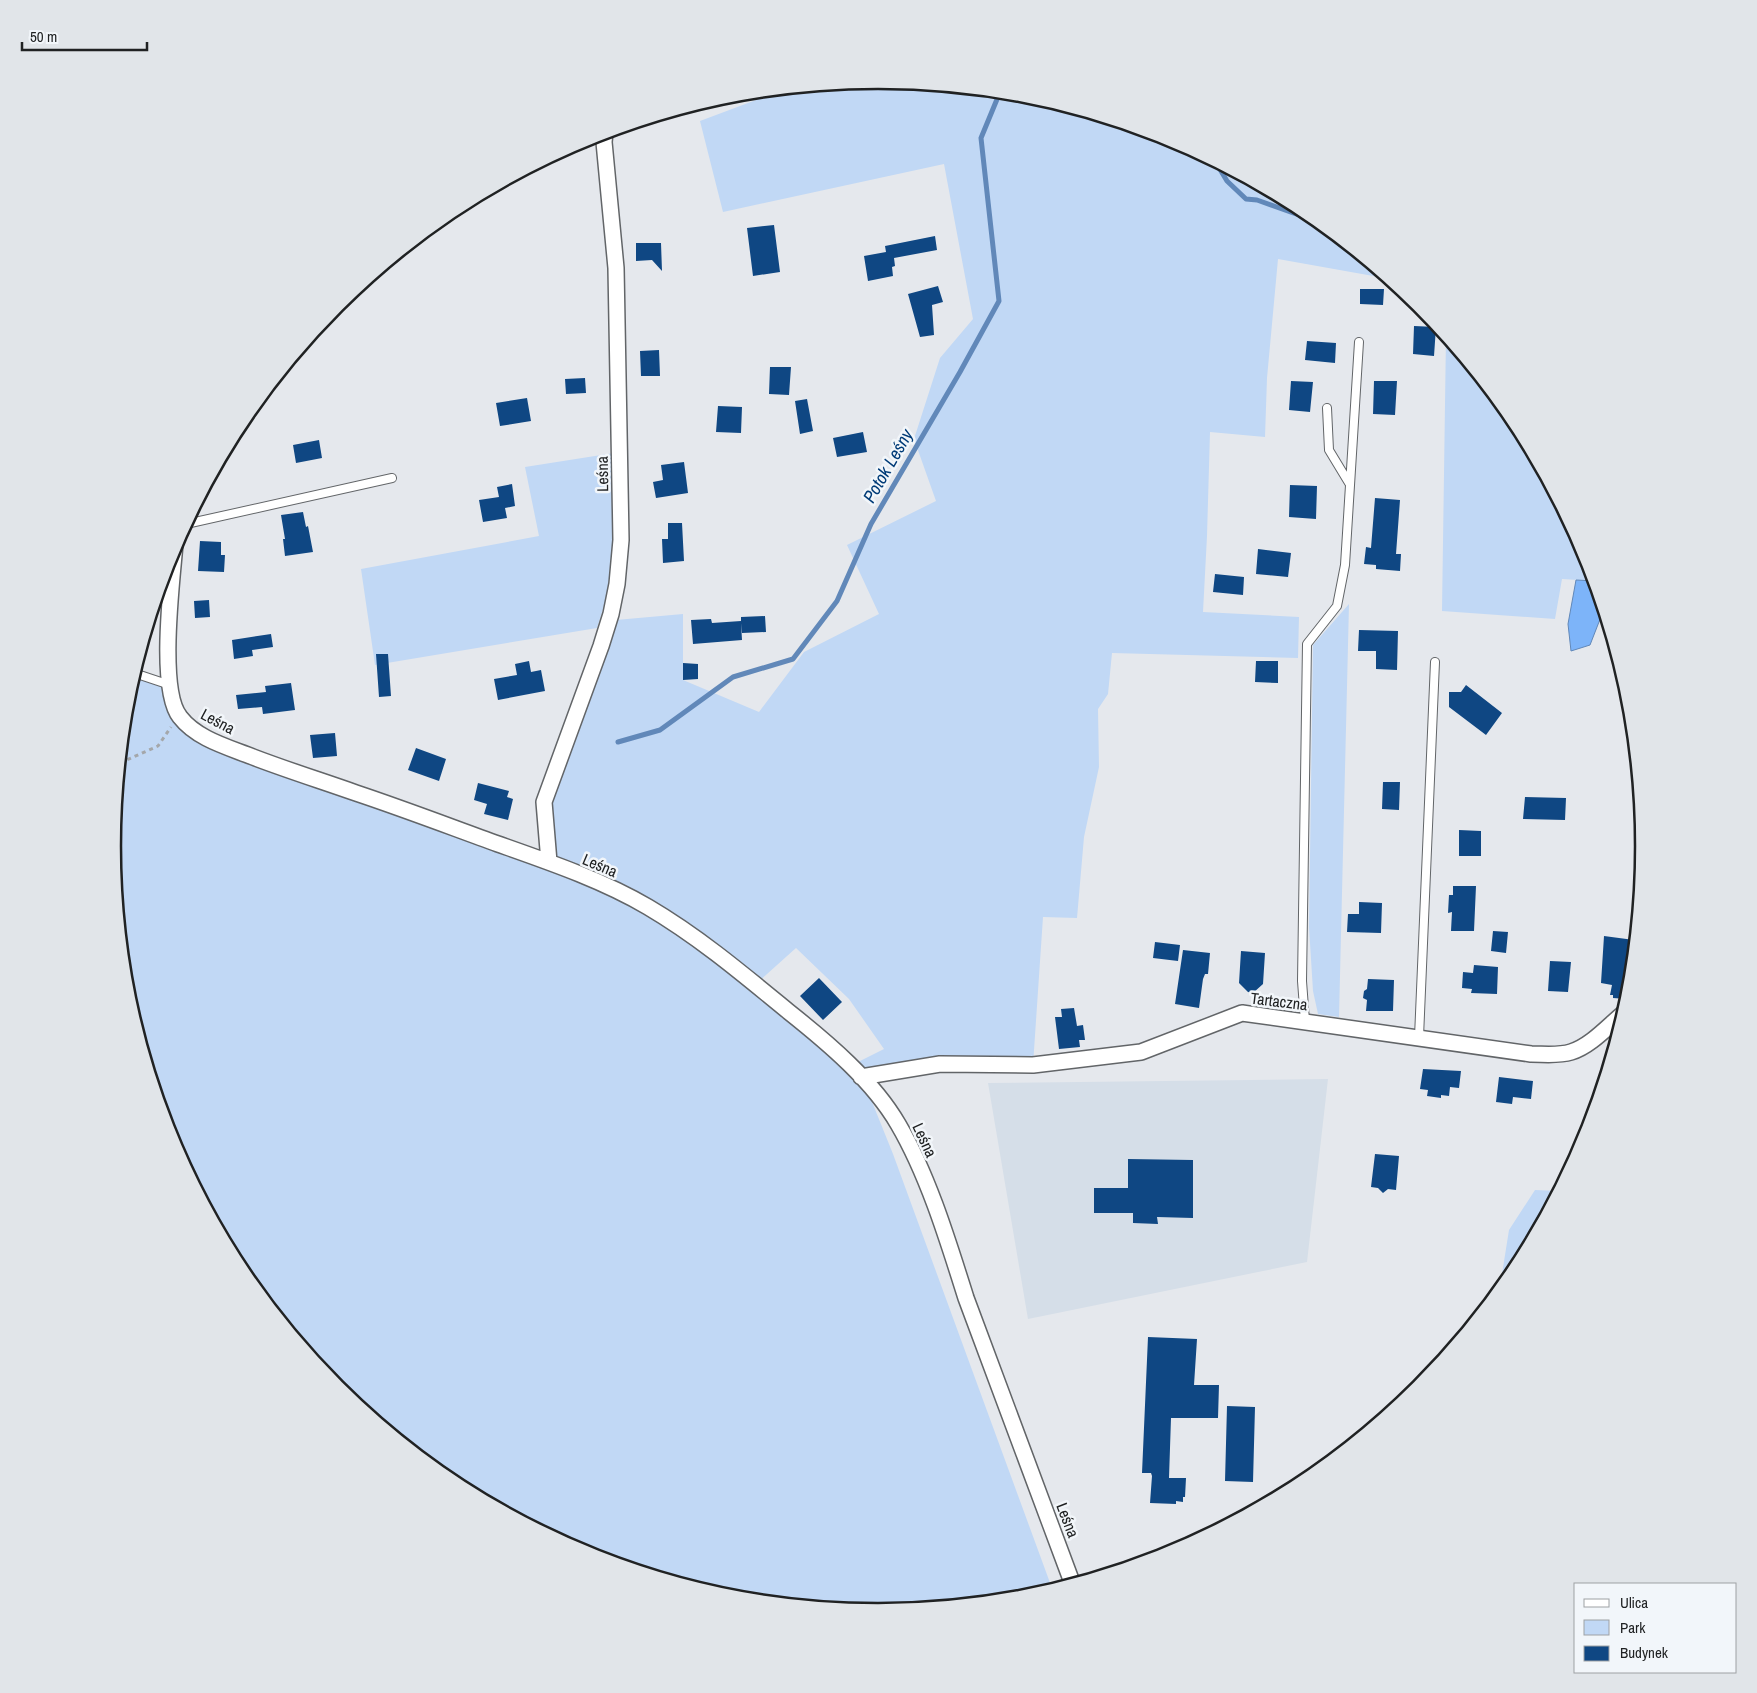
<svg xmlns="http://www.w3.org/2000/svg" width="1757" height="1693" font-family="'Archivo Narrow',sans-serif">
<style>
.built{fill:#d5dee8}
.green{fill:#c1d8f5;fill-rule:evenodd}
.water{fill:#7db4f9;stroke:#6188b9}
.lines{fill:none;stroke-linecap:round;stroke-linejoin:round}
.stream{stroke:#6188b9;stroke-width:5}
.building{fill:#0f4783}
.lane-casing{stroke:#626568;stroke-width:10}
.street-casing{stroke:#626568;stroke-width:18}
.path{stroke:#a4a7aa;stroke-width:3;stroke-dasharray:4 4;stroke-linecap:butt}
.lane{stroke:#fff;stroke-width:8}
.street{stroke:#fff;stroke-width:15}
.labels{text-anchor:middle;stroke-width:5;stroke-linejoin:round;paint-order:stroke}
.street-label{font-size:16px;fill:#202223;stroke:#f2f6fa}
.water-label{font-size:18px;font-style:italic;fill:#003b77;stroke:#f2f6fa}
.rim{fill:none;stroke:#202223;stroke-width:2.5}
</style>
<rect width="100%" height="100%" fill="#e5e8ed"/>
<path class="built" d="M 1328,1079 L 1307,1262 L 1028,1319 L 988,1083 Z"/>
<path class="green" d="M 879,80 L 1028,95 L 1172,138 L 1305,209 L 1390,279 L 1278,259 L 1267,378 L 1265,437 L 1210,432 L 1207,536 L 1203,612 L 1299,617 L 1298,658 L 1112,653 L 1108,694 L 1098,709 L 1099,767 L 1084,837 L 1077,918 L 1043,917 L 1033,1065 L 940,1064 L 862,1077 L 893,1154 L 1053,1591 L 1028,1598 L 878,1613 L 729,1598 L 585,1555 L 452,1484 L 336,1388 L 241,1272 L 170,1140 L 127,996 L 112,846 L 127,697 L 134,673 L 170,685 L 192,729 L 549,862 L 544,802 L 616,620 L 683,614 L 683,680 L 759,712 L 804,652 L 879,614 L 847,545 L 936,501 L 914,439 L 940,358 L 973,319 L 944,164 L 723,212 L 700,121 L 769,95 L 768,91 ZM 796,948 L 849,999 L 884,1049 L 850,1066 L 756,984 Z
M 1446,336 L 1516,421 L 1587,553 L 1595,581 L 1562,579 L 1555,619 L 1442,611 Z
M 614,453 L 614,542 L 609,590 L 597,628 L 375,665 L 361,569 L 539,536 L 525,467 Z
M 1349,604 L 1339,1017 L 1318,1014 L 1313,991 L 1309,927 L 1313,645 Z
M 1535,1190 L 1559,1191 L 1516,1273 L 1499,1293 L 1509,1230 Z"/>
<path class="water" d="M 1576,580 L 1595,581 L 1604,609 L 1590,645 L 1571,651 L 1568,624 Z"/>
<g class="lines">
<path class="stream" d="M 1215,161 L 1227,181 L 1246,199 L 1257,200 L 1299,215 L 1312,215
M 1589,562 L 1592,581
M 618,742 L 660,730 L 733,677 L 793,659 L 837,601 L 871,524 L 960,372 L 999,301 L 981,138 L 1000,92"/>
</g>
<path class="building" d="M 774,225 L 780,272 L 753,276 L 747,228 Z
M 935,236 L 937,250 L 894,258 L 895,266 L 892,267 L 893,276 L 868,281 L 864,256 L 886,252 L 885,246 Z
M 636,243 L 661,243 L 662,271 L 652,260 L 636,261 Z
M 938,286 L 943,302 L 932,305 L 934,335 L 920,337 L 908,294 Z
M 1360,289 L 1384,289 L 1383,305 L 1360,304 Z
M 1414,326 L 1436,327 L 1434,356 L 1413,354 Z
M 1307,341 L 1336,343 L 1335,363 L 1305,360 Z
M 659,350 L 660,376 L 641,376 L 640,351 Z
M 770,367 L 791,367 L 789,395 L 769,394 Z
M 585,378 L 586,393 L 566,394 L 565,379 Z
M 1291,381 L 1313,382 L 1310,412 L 1289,410 Z
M 1374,381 L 1397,381 L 1395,415 L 1373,414 Z
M 527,398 L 531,421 L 500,426 L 496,403 Z
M 807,399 L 813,431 L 800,434 L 795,401 Z
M 718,406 L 742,407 L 741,433 L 716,432 Z
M 863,432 L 867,452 L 837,457 L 833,438 Z
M 319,440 L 322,458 L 296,463 L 293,445 Z
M 684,462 L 688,493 L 656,498 L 653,482 L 663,480 L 661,465 Z
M 512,484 L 515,506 L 505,508 L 507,518 L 483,522 L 479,500 L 499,497 L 497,487 Z
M 1290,485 L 1317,486 L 1316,519 L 1289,517 Z
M 1375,498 L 1400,500 L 1396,554 L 1401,554 L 1400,571 L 1376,569 L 1376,565 L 1364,564 L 1366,547 L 1371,548 Z
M 303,512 L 306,527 L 308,526 L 313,552 L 285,556 L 283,539 L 285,539 L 281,515 Z
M 668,523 L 682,523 L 684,561 L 663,563 L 662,539 L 668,539 Z
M 200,541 L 221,542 L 221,555 L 225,555 L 224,572 L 198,571 Z
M 1258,549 L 1291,553 L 1288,577 L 1256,574 Z
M 1215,574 L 1244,577 L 1243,595 L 1213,592 Z
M 209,600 L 210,617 L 195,618 L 194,601 Z
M 765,616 L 766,632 L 742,633 L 741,623 L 742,640 L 693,644 L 691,620 L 711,619 L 712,623 L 741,621 L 741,617 Z
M 1359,630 L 1398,631 L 1397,670 L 1376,669 L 1376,651 L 1358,651 Z
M 271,634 L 273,647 L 252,650 L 253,656 L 234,659 L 232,640 Z
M 376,654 L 388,654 L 391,696 L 379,697 Z
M 529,661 L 531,672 L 541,670 L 545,691 L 498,700 L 494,679 L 517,675 L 515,664 Z
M 1256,661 L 1278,661 L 1278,683 L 1255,682 Z
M 683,663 L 698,664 L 698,679 L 683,680 Z
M 291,683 L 295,710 L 263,714 L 262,707 L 238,709 L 236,695 L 266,692 L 265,686 Z
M 1466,685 L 1502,713 L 1486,735 L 1449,707 L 1449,692 L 1461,692 Z
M 335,733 L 337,756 L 313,758 L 310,735 Z
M 416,748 L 446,759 L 439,781 L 408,770 Z
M 1383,782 L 1400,782 L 1399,810 L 1382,809 Z
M 478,783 L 509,791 L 507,797 L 513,799 L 508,820 L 484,814 L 487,804 L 474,800 Z
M 1525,797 L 1566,798 L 1565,820 L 1523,819 Z
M 1459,830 L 1481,831 L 1481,856 L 1459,856 Z
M 1453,886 L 1476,886 L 1474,931 L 1451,931 L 1452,912 L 1448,913 L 1449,895 L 1453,895 Z
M 1359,902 L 1382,903 L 1381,933 L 1347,932 L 1348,914 L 1359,914 Z
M 1493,931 L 1508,932 L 1506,953 L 1491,951 Z
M 1604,936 L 1634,940 L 1629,991 L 1628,991 L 1627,999 L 1613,998 L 1613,995 L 1610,995 L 1612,985 L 1601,983 Z
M 1155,942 L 1180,945 L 1178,961 L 1153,958 Z
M 1183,950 L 1210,953 L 1208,974 L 1205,974 L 1203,979 L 1199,1008 L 1175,1004 Z
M 1241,951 L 1265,953 L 1263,984 L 1253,993 L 1248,992 L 1239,983 Z
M 1550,961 L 1571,962 L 1568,992 L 1548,991 Z
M 1474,965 L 1498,967 L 1497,994 L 1471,993 L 1472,989 L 1462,988 L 1463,972 L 1473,973 Z
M 819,978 L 842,1002 L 823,1020 L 800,996 Z
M 1368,979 L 1394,980 L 1393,1011 L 1366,1011 L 1367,1000 L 1363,998 L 1364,991 L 1367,989 Z
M 1074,1008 L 1077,1026 L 1083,1025 L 1085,1040 L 1079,1040 L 1080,1047 L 1059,1049 L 1055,1017 L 1062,1017 L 1061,1009 Z
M 1423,1069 L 1461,1071 L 1459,1088 L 1450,1087 L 1449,1096 L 1441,1095 L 1441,1098 L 1427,1096 L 1428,1090 L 1420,1089 Z
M 1499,1077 L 1533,1081 L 1531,1099 L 1513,1097 L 1512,1104 L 1496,1102 Z
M 1375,1154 L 1399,1156 L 1396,1190 L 1388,1189 L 1383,1193 L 1378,1188 L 1371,1187 Z
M 1128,1159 L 1193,1160 L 1193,1218 L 1157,1217 L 1158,1224 L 1133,1223 L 1133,1213 L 1094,1213 L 1094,1188 L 1128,1188 Z
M 1148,1337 L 1197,1339 L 1194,1385 L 1219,1385 L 1218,1418 L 1171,1418 L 1169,1478 L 1186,1478 L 1185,1497 L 1183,1497 L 1183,1502 L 1176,1501 L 1176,1504 L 1150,1503 L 1152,1476 L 1151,1473 L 1142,1473 Z
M 1227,1406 L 1255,1407 L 1253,1482 L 1225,1481 Z"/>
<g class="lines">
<g class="lane-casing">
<path id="lane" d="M 1327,408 L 1329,450 L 1349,483
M 186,524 L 392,478
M 134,673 L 170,685
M 1305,1021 L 1302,981 L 1307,644 L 1337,606 L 1345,565 L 1359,342
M 1419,1037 L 1435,662"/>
</g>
<g class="street-casing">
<path id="street" d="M 175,544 C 172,581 158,690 180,717 C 197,739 228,747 253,757 C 287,770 322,781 356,793 C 404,809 451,827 498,844 C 549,862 602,880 648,907 C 699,937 744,975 789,1012 C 828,1043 873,1081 898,1124 C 928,1175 948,1241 966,1298 L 1073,1585
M 549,862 L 544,802 L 601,646 L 611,614 L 617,584 L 621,540 L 616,268 L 604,142 L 605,132
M 861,1077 L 940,1064 L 1033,1065 L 1141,1052 L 1242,1013 L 1531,1054 C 1544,1054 1558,1056 1571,1052 C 1591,1046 1609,1025 1625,1012"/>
</g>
<path class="path" d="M 120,763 L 158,746 L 171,727"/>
<use href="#lane" class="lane"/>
<use href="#street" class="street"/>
</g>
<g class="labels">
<g class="street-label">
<text transform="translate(602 474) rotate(-91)" y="6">Leśna</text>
<text transform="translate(218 721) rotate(28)" y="6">Leśna</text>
<text transform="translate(600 865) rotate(23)" y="6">Leśna</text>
<text transform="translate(1279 1001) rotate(7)" y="6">Tartaczna</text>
<text transform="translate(925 1140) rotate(65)" y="6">Leśna</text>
<text transform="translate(1068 1520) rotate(69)" y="6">Leśna</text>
</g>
<g class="water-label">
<text transform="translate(888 466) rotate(-60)" y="6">Potok Leśny</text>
</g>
</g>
<path d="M0 0H1757V1693H0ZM121 846a757 757 0 1 1 1514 0a757 757 0 1 1-1514 0Z" fill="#e1e5e9" fill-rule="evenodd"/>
<path class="rim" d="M121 846a757 757 0 1 1 1514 0a757 757 0 1 1-1514 0Z"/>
<rect x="1574" y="1583" width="162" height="90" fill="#f2f6fa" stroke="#9ea1a4"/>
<rect x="1584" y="1599" width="25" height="8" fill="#ffffff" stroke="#9ea1a4"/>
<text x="1620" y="1608" font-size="15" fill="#202223">Ulica</text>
<rect x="1584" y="1620" width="25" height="15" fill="#c1d8f5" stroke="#9ea1a4"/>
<text x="1620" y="1633" font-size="15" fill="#202223">Park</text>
<rect x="1584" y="1646" width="25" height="15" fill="#0f4783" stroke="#9ea1a4"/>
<text x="1620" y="1658" font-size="15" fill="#202223">Budynek</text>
<path d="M22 42v8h125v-8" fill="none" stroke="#202223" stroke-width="2.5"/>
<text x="30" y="42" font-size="15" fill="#202223" stroke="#f2f6fa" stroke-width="4" paint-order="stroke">50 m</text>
</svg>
